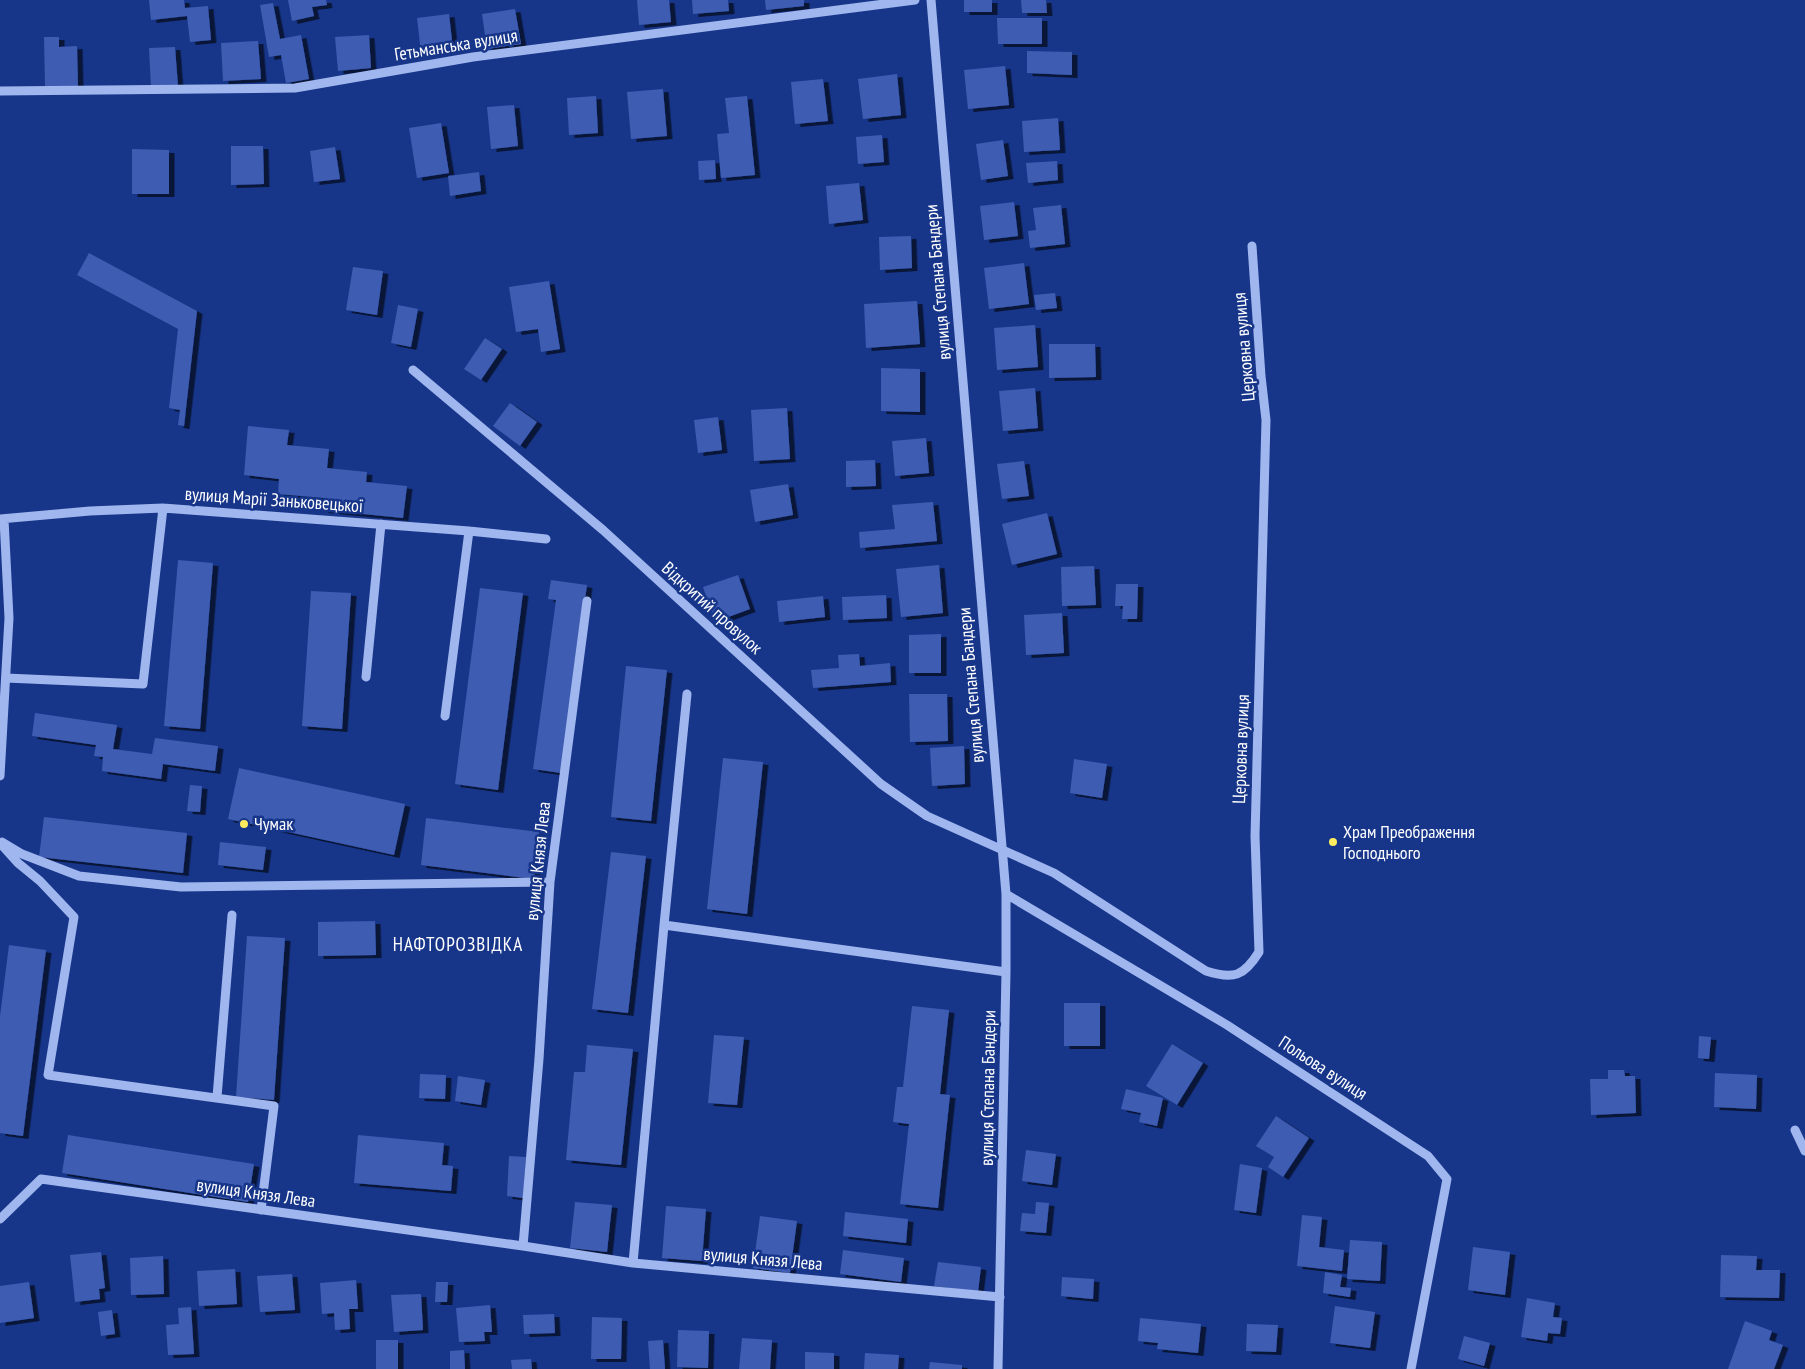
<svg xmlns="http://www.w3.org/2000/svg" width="1805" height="1369" font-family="'PT Sans Narrow',sans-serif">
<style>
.building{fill:#3c5cb2;filter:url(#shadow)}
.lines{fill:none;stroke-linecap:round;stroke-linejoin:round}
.minor{stroke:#a0b6ee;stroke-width:9}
.poi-dot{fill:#ffec5e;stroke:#17368a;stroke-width:2}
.labels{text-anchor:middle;stroke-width:5;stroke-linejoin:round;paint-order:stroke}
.street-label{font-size:18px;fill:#fff;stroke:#17368a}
.poi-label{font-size:18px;fill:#fff;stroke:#17368a;text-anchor:start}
.neighbourhood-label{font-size:19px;letter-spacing:1px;fill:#fff;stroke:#17368a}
</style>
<defs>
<filter id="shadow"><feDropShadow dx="5.5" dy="3" stdDeviation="0" flood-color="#0009"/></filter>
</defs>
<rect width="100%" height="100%" fill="#17368a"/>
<path class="building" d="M 149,0 L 184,0 L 185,8 L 208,6 L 211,40 L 190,42 L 187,16 L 151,20 Z
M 288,0 L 326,0 L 327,5 L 312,7 L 314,16 L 292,21 Z
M 637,0 L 669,0 L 671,22 L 639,25 Z
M 692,0 L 728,0 L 729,11 L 693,14 Z
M 765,0 L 804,0 L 804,6 L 766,10 Z
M 964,0 L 992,0 L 992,12 L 964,12 Z
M 1021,0 L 1046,0 L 1047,13 L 1022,13 Z
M 273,3 L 280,39 L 301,35 L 309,79 L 286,83 L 281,55 L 269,57 L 260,5 Z
M 515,9 L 521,44 L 487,49 L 482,14 Z
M 449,14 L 453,49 L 421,53 L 417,18 Z
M 997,18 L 1042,18 L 1042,44 L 998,44 Z
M 369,35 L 371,68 L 338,71 L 335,37 Z
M 44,37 L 59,37 L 59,47 L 77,46 L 78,86 L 45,86 Z
M 258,41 L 261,79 L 223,81 L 221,43 Z
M 175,47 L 178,86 L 151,88 L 149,48 Z
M 1027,51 L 1072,52 L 1072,75 L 1027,73 Z
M 1005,66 L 1009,105 L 968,109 L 964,70 Z
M 897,74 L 901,115 L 863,119 L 858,79 Z
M 823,79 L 828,121 L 795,124 L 791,82 Z
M 663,89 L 667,136 L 631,139 L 627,92 Z
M 596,96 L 598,133 L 569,135 L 567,98 Z
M 747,96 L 755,175 L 721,178 L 717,134 L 729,133 L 725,98 Z
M 514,105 L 518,146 L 491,149 L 487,107 Z
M 1058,118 L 1060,150 L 1024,152 L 1022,121 Z
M 441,123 L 449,173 L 417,178 L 409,128 Z
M 882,135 L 884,162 L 858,164 L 856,137 Z
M 1003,140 L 1008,176 L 981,180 L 976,144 Z
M 231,146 L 263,146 L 264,184 L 231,185 Z
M 335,147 L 340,179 L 314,182 L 310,151 Z
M 132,149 L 169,150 L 169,194 L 132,194 Z
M 715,160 L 716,179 L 699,180 L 698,161 Z
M 1057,161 L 1058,180 L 1028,183 L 1026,163 Z
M 479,172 L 481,191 L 450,196 L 448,176 Z
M 859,183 L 863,220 L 829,224 L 826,186 Z
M 1014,202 L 1018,236 L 984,240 L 980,206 Z
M 1061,205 L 1065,244 L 1030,248 L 1028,231 L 1036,230 L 1033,208 Z
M 911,236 L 912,268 L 880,270 L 879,237 Z
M 89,253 L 197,311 L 184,426 L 178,425 L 180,410 L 169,408 L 178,329 L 77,275 Z
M 1024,263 L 1029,304 L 989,309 L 984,268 Z
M 353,267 L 383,271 L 377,315 L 346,310 Z
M 549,281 L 560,349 L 541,352 L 538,329 L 516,332 L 509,287 Z
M 1055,293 L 1057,308 L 1036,310 L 1034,295 Z
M 917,301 L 920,344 L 866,348 L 864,304 Z
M 398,305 L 418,309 L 411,347 L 391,343 Z
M 1035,325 L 1038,367 L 997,370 L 994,328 Z
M 485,338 L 502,349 L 481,380 L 464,369 Z
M 1049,344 L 1095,344 L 1096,377 L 1049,378 Z
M 881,368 L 920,369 L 920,412 L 881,411 Z
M 1035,388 L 1038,428 L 1003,431 L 999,391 Z
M 510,403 L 537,422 L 520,446 L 493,426 Z
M 787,408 L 790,459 L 754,461 L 751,410 Z
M 718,417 L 722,450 L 698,453 L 694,420 Z
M 248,426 L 289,430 L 287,445 L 329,449 L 327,468 L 367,472 L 366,482 L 407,486 L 403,518 L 323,510 L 324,498 L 278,494 L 279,479 L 244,475 Z
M 926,438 L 929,473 L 895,476 L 892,441 Z
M 875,460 L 876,486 L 846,487 L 846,461 Z
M 1024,461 L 1029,496 L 1002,499 L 997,464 Z
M 788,484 L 793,515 L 755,522 L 750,490 Z
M 933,502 L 937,541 L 860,548 L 859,532 L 895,529 L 892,505 Z
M 1047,513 L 1057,554 L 1012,565 L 1002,524 Z
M 178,560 L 213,563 L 200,729 L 164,726 Z
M 939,565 L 943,613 L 901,617 L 896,569 Z
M 1094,566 L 1096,605 L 1062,606 L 1061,567 Z
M 738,575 L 750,609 L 715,622 L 703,587 Z
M 551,580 L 587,585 L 561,773 L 533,769 L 556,600 L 548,599 Z
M 1116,584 L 1138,584 L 1137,619 L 1122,619 L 1123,606 L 1115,606 Z
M 480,588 L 523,593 L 498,790 L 455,784 Z
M 311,591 L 351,593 L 342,729 L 302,726 Z
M 886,595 L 887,618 L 843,620 L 842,597 Z
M 823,596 L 825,617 L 779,622 L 777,601 Z
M 1062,613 L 1064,653 L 1026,655 L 1024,615 Z
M 941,634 L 941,673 L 909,673 L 909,635 Z
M 859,654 L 860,666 L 890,663 L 891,682 L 813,688 L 811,670 L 839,668 L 838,655 Z
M 626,666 L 667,670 L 651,821 L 611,817 Z
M 909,694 L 947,694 L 948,741 L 910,742 Z
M 35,713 L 117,725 L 113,749 L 152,754 L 155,738 L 218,746 L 215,771 L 163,764 L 161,779 L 102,771 L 103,757 L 94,756 L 96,745 L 32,736 Z
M 964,746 L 965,784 L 932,786 L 930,748 Z
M 723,758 L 763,762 L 747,914 L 707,909 Z
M 1074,759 L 1107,764 L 1102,798 L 1070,793 Z
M 239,768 L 405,804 L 394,855 L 228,819 Z
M 190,785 L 202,786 L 200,812 L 187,811 Z
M 44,817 L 187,833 L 183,873 L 39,857 Z
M 426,818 L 539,832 L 534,879 L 421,865 Z
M 220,842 L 266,847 L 263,870 L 218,865 Z
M 611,852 L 646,856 L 628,1013 L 592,1009 Z
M 375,921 L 376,955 L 318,956 L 318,922 Z
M 247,936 L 285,938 L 274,1100 L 236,1097 Z
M 9,945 L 46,950 L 23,1136 L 0,1133 L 0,1016 Z
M 1064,1003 L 1100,1003 L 1100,1046 L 1064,1046 Z
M 912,1006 L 949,1010 L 940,1094 L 950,1095 L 938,1208 L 900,1204 L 909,1124 L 893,1122 L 897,1087 L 903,1087 Z
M 714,1035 L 744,1037 L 737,1105 L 708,1103 Z
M 1699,1036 L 1711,1037 L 1709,1059 L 1698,1058 Z
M 1172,1044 L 1203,1063 L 1177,1105 L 1146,1086 Z
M 587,1045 L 633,1049 L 621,1165 L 566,1160 L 574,1072 L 585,1072 Z
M 1608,1070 L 1624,1070 L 1625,1076 L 1635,1076 L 1636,1113 L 1591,1115 L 1590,1079 L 1608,1079 Z
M 1715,1073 L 1757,1075 L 1756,1109 L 1714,1107 Z
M 420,1074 L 446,1075 L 445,1099 L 419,1098 Z
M 458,1076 L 485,1080 L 481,1105 L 455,1101 Z
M 1126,1089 L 1163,1098 L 1157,1126 L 1139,1122 L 1141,1113 L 1121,1109 Z
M 1276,1116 L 1309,1138 L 1283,1177 L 1268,1167 L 1274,1157 L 1256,1146 Z
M 68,1135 L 254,1164 L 248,1202 L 62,1173 Z
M 358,1135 L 444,1143 L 442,1165 L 453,1166 L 451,1191 L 354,1183 Z
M 1026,1150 L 1056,1154 L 1052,1185 L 1022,1181 Z
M 509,1156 L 526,1157 L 523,1198 L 507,1196 Z
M 1240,1164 L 1262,1168 L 1256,1213 L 1234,1210 Z
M 575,1202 L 612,1205 L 607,1252 L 570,1248 Z
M 1036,1202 L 1049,1203 L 1046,1233 L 1020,1231 L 1022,1213 L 1035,1214 Z
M 666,1206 L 706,1209 L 702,1261 L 662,1258 Z
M 845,1212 L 908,1219 L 906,1243 L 843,1236 Z
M 1302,1215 L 1322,1217 L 1319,1247 L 1344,1250 L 1342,1271 L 1297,1266 Z
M 760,1216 L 797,1221 L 790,1273 L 753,1268 Z
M 1350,1240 L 1382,1242 L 1380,1281 L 1347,1279 Z
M 1473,1247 L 1510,1252 L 1505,1295 L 1468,1290 Z
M 843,1250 L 904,1258 L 901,1282 L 840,1274 Z
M 101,1252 L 105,1288 L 99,1289 L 100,1299 L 75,1302 L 70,1255 Z
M 1721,1255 L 1757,1256 L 1756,1270 L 1780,1270 L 1779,1298 L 1720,1297 Z
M 163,1256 L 164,1294 L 131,1295 L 130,1258 Z
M 938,1262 L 981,1267 L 978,1292 L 934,1286 Z
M 235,1269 L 237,1304 L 199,1306 L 197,1271 Z
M 1325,1272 L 1342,1275 L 1340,1287 L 1351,1288 L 1350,1297 L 1323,1293 Z
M 292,1274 L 295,1310 L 260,1312 L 257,1276 Z
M 1062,1277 L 1094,1279 L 1093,1299 L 1061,1296 Z
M 356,1280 L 358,1309 L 349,1309 L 350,1329 L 335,1330 L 334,1313 L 322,1314 L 320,1283 Z
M 29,1282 L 34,1318 L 0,1323 L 0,1286 Z
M 436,1282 L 448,1282 L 447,1302 L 435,1302 Z
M 421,1294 L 423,1330 L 394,1332 L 391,1295 Z
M 1527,1298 L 1555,1303 L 1553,1317 L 1562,1318 L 1560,1334 L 1548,1333 L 1547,1341 L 1521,1337 Z
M 490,1305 L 492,1332 L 484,1332 L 485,1341 L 459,1342 L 456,1308 Z
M 1335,1306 L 1375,1312 L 1370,1348 L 1330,1343 Z
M 191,1307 L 194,1354 L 168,1355 L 166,1325 L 179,1324 L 178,1308 Z
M 112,1310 L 115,1334 L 101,1336 L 98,1312 Z
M 554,1314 L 555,1333 L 524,1334 L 523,1315 Z
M 592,1317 L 622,1318 L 621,1359 L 591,1359 Z
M 1140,1318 L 1201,1324 L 1198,1353 L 1157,1349 L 1158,1343 L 1138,1341 Z
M 1745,1321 L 1772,1331 L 1769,1340 L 1783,1345 L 1774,1369 L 1728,1369 Z
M 1247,1324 L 1278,1325 L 1276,1352 L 1246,1351 Z
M 678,1330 L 709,1331 L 708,1368 L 677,1367 Z
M 1464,1336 L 1490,1343 L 1484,1366 L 1458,1359 Z
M 742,1338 L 772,1340 L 770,1369 L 739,1369 Z
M 376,1340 L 398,1340 L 398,1369 L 376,1369 Z
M 663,1340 L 665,1369 L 650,1369 L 648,1341 Z
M 464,1350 L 465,1369 L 450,1369 L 450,1351 Z
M 805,1352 L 834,1353 L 834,1369 L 805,1369 Z
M 865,1353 L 899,1355 L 898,1369 L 864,1369 Z
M 531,1359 L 532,1369 L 512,1369 L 511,1360 Z
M 930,1362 L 962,1365 L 962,1369 L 929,1369 Z"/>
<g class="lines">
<path class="minor" d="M 931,0 L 1006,894 L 1006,972 L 998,1369
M 0,91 L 295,88 L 473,57 L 915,0
M 413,370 L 603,530 L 881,784 L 927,816 L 1054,873 L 1206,971 C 1234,980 1244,976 1259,952 L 1255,836 L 1266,420 L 1261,376 L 1252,246
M 0,519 L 90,511 L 163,508 L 469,531 L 546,539
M 366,677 L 381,524
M 6,678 L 143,684 L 163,508
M 445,716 L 469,531
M 0,776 L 9,618 L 4,519
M 2,842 L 22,854 L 79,876 L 181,887 L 550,882
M 0,843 L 18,863 L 40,881 L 74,917 L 48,1075 L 274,1106 L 261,1210
M 1006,894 L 1227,1025 L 1428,1156 L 1447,1179 L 1411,1369
M 664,925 L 1006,972
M 217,1097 L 232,915
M 1795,1130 L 1805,1151
M 0,1219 L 41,1179 L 523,1246 L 633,1263 L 1000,1297
M 523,1246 L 539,1059 L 550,882 L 587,601
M 633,1263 L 664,925 L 687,694"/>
</g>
<g class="poi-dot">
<circle cx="244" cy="824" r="5"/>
<circle cx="1333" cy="842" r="5"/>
</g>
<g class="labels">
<g class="street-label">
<text transform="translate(456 45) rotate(-9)" y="6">Гетьманська вулиця</text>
<text transform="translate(938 282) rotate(-95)" y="6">вулиця Степана Бандери</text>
<text transform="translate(1244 347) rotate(-95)" y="6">Церковна вулиця</text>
<text transform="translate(274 500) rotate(4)" y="6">вулиця Марії Заньковецької</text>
<text transform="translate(712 608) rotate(42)" y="6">Відкритий провулок</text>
<text transform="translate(971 685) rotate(-95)" y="6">вулиця Степана Бандери</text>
<text transform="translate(1241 749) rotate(-88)" y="6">Церковна вулиця</text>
<text transform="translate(538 861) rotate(-84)" y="6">вулиця Князя Лева</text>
<text transform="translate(1323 1068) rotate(33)" y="6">Польова вулиця</text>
<text transform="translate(988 1088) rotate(-89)" y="6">вулиця Степана Бандери</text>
<text transform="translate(256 1193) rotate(8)" y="6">вулиця Князя Лева</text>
<text transform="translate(763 1259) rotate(5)" y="6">вулиця Князя Лева</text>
</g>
<g class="poi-label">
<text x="254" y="830">Чумак</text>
<text x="1343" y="838">Храм Преображення<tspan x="1343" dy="21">Господнього</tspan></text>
</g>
<g class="neighbourhood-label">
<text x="458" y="951">НАФТОРОЗВІДКА</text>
</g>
</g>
</svg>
